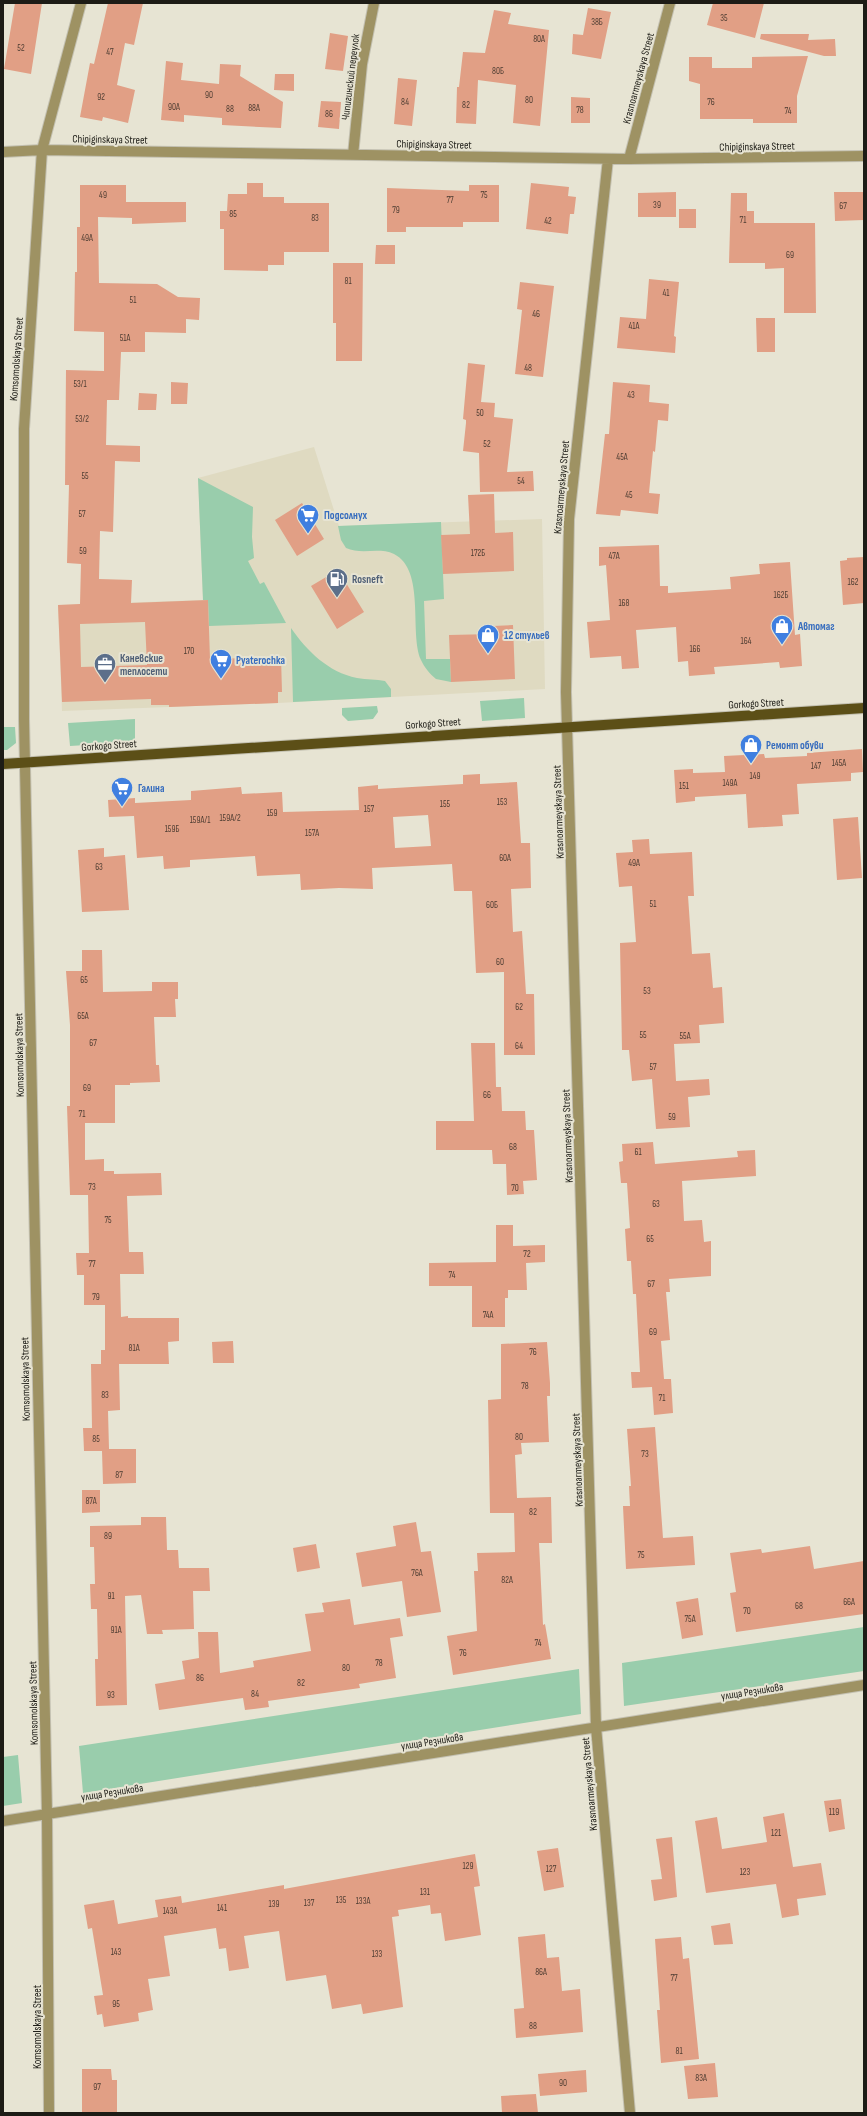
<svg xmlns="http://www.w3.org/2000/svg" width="867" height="2116" font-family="'Sofia Sans Condensed',sans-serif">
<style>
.built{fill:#dfdac1}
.green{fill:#99cdac}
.building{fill:#e19f85;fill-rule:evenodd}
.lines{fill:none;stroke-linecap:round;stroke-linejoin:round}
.minor-casing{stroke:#c3c0b1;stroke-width:12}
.major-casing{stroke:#c3c0b1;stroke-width:12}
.minor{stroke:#9e9263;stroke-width:10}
.major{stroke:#5c4f17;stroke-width:10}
.labels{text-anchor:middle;stroke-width:4;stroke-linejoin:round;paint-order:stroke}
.number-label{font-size:9px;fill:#4e3d32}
.street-label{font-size:11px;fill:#1d1c16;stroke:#e7e4d3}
.shop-label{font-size:11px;font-weight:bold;fill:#366cbe;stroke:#e7e4d3;text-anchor:start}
.service-label{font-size:11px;font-weight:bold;fill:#4e5e75;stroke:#e7e4d3;text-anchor:start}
</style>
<rect width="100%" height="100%" fill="#e7e4d3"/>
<path class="built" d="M 314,447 L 339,526 L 542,519 L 545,689 L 278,703 L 62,711 L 58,605 L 203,600 L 198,478 Z"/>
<path class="green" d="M 198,478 L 253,507 L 252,537 L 254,558 L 248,561 L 260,584 L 264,582 L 286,623 L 209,626 L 208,600 L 203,600 Z
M 441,522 L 444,599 L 424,601 L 426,659 L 450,659 L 451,682 L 436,679 C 430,674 424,667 421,660 C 409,633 426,570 394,554 C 379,547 361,555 346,548 L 341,540 L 338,526 Z
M 291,628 C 307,651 328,672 357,678 C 367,680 376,679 385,681 L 391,689 L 391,697 L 293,702 Z
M 524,698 L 525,718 L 482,721 L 480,701 Z
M 377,706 L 378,712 L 373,719 L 348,721 L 342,715 L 342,708 Z
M 135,719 L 135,742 L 70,746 L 68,723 Z
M 3,727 L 15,727 L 16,743 L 7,750 L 3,750 Z
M 864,1627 L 864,1671 L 624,1706 L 622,1663 Z
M 579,1669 L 581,1714 L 83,1793 L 79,1746 Z
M 18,1755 L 22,1803 L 3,1806 L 3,1757 Z"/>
<path class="building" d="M 15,3 L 42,3 L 31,74 L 4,69 Z
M 108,3 L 143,3 L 134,45 L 125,43 L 117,85 L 135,90 L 128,123 L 103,117 L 102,121 L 80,117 L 90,63 L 94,64 Z
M 713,3 L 764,3 L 755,38 L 707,25 Z
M 588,8 L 611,12 L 601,59 L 572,54 L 573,34 L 583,35 Z
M 494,10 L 511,13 L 508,24 L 549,30 L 540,126 L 513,123 L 516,85 L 478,80 L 476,124 L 456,123 L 457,87 L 459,87 L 463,52 L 485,53 Z
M 330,33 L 348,36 L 343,71 L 325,69 Z
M 761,34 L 809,34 L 808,40 L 835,39 L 836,56 L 824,56 L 760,39 Z
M 808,56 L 797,96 L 797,123 L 753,123 L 753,119 L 700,119 L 700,84 L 689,81 L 689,57 L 712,57 L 712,68 L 752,68 L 752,57 Z
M 166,61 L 183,63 L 181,80 L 219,84 L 220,64 L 241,65 L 240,76 L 283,102 L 281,128 L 222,125 L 222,118 L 184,115 L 184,122 L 161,120 Z
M 275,74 L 294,74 L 294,91 L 274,90 Z
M 398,78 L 417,80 L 412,126 L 394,124 Z
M 571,97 L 590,98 L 590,123 L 571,123 Z
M 321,101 L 341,102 L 339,129 L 318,127 Z
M 247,183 L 263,183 L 263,197 L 284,197 L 284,203 L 329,203 L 329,252 L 284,252 L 284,265 L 268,265 L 268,271 L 224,270 L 224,229 L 220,229 L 220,211 L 227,211 L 228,194 L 247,194 Z
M 531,183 L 569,187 L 568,196 L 576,197 L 574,214 L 570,214 L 568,234 L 526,229 Z
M 80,185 L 126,185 L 126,202 L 186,202 L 186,222 L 132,224 L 132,218 L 98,217 L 99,283 L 157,284 L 178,297 L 200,298 L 199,320 L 186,319 L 186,333 L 145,332 L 145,352 L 121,352 L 119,400 L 107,400 L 106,445 L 140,446 L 140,462 L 115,461 L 113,532 L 100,531 L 99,579 L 132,580 L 131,603 L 208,600 L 210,659 L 281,657 L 282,692 L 278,692 L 278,703 L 169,707 L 169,705 L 151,705 L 151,699 L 62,702 L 58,605 L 80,604 L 81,564 L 67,563 L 69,485 L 65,485 L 66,370 L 104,371 L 104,332 L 74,331 L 75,272 L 77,272 L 77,227 L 80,227 ZM 145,622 L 147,665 L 81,667 L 80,624 Z
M 469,185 L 499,185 L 499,222 L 463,222 L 463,227 L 406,227 L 406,232 L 387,232 L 387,188 L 469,191 Z
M 676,192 L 676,217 L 638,217 L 638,193 Z
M 834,192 L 864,192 L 864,220 L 835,221 Z
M 731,193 L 747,193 L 747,211 L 754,211 L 754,223 L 815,223 L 816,313 L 784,313 L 784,268 L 765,269 L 765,263 L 729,263 Z
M 679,209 L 696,209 L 696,228 L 679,228 Z
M 376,245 L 395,245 L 395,264 L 375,264 Z
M 333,263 L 363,263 L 362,361 L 336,361 L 336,323 L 333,323 Z
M 649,279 L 679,282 L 674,336 L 676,337 L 675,353 L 617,348 L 620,317 L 646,319 Z
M 520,282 L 554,286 L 543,377 L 515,374 L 522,310 L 517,309 Z
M 756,318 L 775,318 L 775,352 L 757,352 Z
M 468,363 L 485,365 L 481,402 L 495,403 L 494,417 L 513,419 L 507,472 L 533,471 L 534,491 L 480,492 L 479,453 L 463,451 L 466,423 L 466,420 L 463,419 Z
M 171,382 L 188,383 L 187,404 L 171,404 Z
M 613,382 L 650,385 L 649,402 L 669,404 L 668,421 L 658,420 L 655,452 L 653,451 L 649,493 L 660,494 L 658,514 L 621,510 L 620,516 L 596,514 L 605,434 L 609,434 Z
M 139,393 L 157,394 L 156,410 L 138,410 Z
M 494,494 L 495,533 L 513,532 L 514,571 L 443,574 L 441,535 L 470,534 L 468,495 Z
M 302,503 L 324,539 L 297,556 L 275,520 Z
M 659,545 L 660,586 L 668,586 L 668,593 L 731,589 L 730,577 L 760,574 L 759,564 L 790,562 L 795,635 L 800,634 L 802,666 L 780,668 L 779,662 L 714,667 L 715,674 L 689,676 L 688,661 L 678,662 L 676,627 L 636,630 L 639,668 L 622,669 L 621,656 L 590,658 L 587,622 L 610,620 L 606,565 L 599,566 L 599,547 Z
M 864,557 L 864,603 L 843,605 L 840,561 L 847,560 L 847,558 Z
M 338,570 L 364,612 L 337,629 L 311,586 Z
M 513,625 L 515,679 L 451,682 L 449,635 L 493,634 L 493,626 Z
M 862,749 L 863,772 L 851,773 L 851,781 L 797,784 L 799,814 L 782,815 L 783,826 L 748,828 L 746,794 L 695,797 L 695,801 L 676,803 L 674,770 L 693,769 L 693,773 L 725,772 L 724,756 L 764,754 L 765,758 L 807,756 L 807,753 Z
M 480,774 L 480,784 L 517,782 L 521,843 L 530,843 L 531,888 L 511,889 L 513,932 L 522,931 L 526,994 L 534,994 L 535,1055 L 504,1055 L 504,972 L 476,973 L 472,891 L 454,891 L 452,864 L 372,868 L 373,889 L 339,888 L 301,890 L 300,874 L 257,876 L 255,856 L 190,860 L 190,867 L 164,869 L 163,856 L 137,858 L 134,816 L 109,817 L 108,800 L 135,798 L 135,803 L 191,800 L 191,791 L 241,787 L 242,794 L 282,792 L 283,812 L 359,810 L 358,787 L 378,785 L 378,789 L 463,784 L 463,775 ZM 428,815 L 431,846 L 395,848 L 393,817 Z
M 858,817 L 862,878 L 837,880 L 833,819 Z
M 649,839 L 650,854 L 692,852 L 694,896 L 688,896 L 692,954 L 710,953 L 713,988 L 722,987 L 724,1023 L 699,1025 L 700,1043 L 674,1044 L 676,1081 L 709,1079 L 710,1095 L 688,1097 L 690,1127 L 656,1129 L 652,1079 L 632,1081 L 629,1050 L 622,1050 L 620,943 L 636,942 L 632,886 L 619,887 L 616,853 L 633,852 L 632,840 Z
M 104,848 L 104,857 L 125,855 L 129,910 L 82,912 L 78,850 Z
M 82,950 L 102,950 L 103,992 L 152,991 L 152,982 L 178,982 L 178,999 L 175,999 L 176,1017 L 154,1017 L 156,1065 L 159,1065 L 160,1082 L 130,1083 L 130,1085 L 115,1085 L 115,1123 L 85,1123 L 85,1160 L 104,1159 L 104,1171 L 114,1171 L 114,1174 L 161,1173 L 162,1195 L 127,1196 L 129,1252 L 143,1252 L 144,1274 L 120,1274 L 121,1317 L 128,1316 L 128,1318 L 179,1318 L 179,1341 L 168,1342 L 169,1364 L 119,1364 L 120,1410 L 108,1411 L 109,1449 L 136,1449 L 136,1483 L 103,1484 L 102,1451 L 84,1451 L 83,1428 L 92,1428 L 91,1364 L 101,1364 L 101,1350 L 105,1350 L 105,1305 L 84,1305 L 84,1275 L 77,1275 L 76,1253 L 89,1253 L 88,1195 L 70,1195 L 67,1106 L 70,1106 L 70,1025 L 66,971 L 82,971 Z
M 471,1043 L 495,1043 L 496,1087 L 501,1087 L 502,1111 L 525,1111 L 526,1130 L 534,1130 L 537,1180 L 523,1181 L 524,1194 L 507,1195 L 506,1164 L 493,1164 L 492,1150 L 436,1150 L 436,1121 L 474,1121 Z
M 653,1142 L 655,1164 L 738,1157 L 737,1151 L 755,1150 L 756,1176 L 682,1181 L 684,1221 L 702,1220 L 704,1242 L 711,1241 L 711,1276 L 669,1279 L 670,1292 L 666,1292 L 670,1340 L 661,1341 L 664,1379 L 671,1379 L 673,1413 L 654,1415 L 652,1387 L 632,1388 L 631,1372 L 640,1372 L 636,1294 L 633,1294 L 631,1261 L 627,1261 L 625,1229 L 630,1228 L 627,1183 L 621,1183 L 619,1162 L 623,1161 L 622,1144 Z
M 496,1225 L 513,1225 L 513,1246 L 545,1245 L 545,1262 L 526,1263 L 527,1290 L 508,1290 L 508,1298 L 505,1298 L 505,1327 L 472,1327 L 472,1286 L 429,1286 L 429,1263 L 496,1262 Z
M 233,1341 L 234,1363 L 213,1363 L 212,1342 Z
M 547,1342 L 550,1383 L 550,1396 L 547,1396 L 549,1442 L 521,1443 L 522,1454 L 515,1455 L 517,1498 L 551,1497 L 552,1543 L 539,1543 L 543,1625 L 545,1624 L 551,1659 L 453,1675 L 447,1636 L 477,1631 L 474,1571 L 478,1571 L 477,1553 L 515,1552 L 514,1513 L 490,1513 L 488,1400 L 501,1399 L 501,1344 Z
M 655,1427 L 663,1538 L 693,1536 L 695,1565 L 626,1569 L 623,1506 L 630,1506 L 629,1486 L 631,1486 L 627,1429 Z
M 82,1490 L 100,1490 L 100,1512 L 82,1513 Z
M 141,1517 L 166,1517 L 167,1550 L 178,1550 L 179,1568 L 209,1568 L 210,1591 L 193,1591 L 194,1629 L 162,1630 L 163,1634 L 147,1634 L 141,1595 L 125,1596 L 127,1705 L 96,1706 L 95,1659 L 98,1659 L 97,1609 L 91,1609 L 90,1584 L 95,1584 L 94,1547 L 90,1547 L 90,1526 L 141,1525 Z
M 416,1522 L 421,1552 L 431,1551 L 441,1612 L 407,1617 L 402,1581 L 362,1587 L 356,1553 L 396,1546 L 393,1526 Z
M 316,1544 L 320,1568 L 297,1572 L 293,1548 Z
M 810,1546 L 814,1569 L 864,1561 L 864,1614 L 736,1632 L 730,1593 L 736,1592 L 730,1553 L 761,1549 L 762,1553 Z
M 698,1598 L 703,1635 L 682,1639 L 676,1602 Z
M 350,1599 L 354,1625 L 400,1618 L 403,1636 L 390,1638 L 396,1678 L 359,1684 L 360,1688 L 268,1701 L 269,1707 L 245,1710 L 243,1698 L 159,1710 L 155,1684 L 185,1679 L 182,1661 L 199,1658 L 198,1632 L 218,1632 L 220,1673 L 254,1667 L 253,1661 L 311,1651 L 305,1614 L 324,1612 L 322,1603 Z
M 841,1799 L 845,1829 L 829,1832 L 824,1801 Z
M 784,1813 L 793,1867 L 821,1863 L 826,1895 L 797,1899 L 799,1915 L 782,1918 L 776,1884 L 706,1893 L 695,1821 L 717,1817 L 722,1849 L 767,1842 L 763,1817 Z
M 672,1837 L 677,1897 L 654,1901 L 651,1880 L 662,1879 L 656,1839 Z
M 558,1848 L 564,1887 L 544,1891 L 537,1851 Z
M 475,1854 L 480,1886 L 474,1887 L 481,1935 L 445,1941 L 441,1913 L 431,1914 L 430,1905 L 398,1910 L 399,1916 L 392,1917 L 403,2007 L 363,2014 L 361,2004 L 332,2009 L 326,1975 L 286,1981 L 279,1931 L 244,1936 L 249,1968 L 229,1971 L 226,1948 L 219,1949 L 216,1928 L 164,1936 L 170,1976 L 148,1979 L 153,2010 L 138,2013 L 139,2021 L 104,2027 L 102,2014 L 97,2015 L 94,1996 L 103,1995 L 92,1928 L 88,1929 L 84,1905 L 114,1900 L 118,1924 L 158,1917 L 155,1900 L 181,1896 L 182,1903 L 284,1885 L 284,1889 Z
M 730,1923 L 733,1944 L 714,1945 L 711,1926 Z
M 545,1934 L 547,1958 L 559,1957 L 562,1991 L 580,1989 L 583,2032 L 516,2038 L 514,2009 L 524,2008 L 518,1937 Z
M 681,1937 L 683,1959 L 689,1958 L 699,2059 L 661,2063 L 657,2010 L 660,2010 L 655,1939 Z
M 715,2063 L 718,2097 L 688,2099 L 684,2066 Z
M 82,2069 L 111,2069 L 112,2080 L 117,2080 L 117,2113 L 82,2113 Z
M 586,2070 L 587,2092 L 540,2096 L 538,2074 Z
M 536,2094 L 538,2113 L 502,2113 L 501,2096 Z"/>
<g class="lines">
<g class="minor-casing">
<path id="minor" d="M 3,152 L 42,150 L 629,159 L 864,156
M 353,155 L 362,64 L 374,3
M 608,159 L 569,519 L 566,692 L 596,1727 L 630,2113
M 629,159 L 670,3
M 3,1821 L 864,1685
M 49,2113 L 47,1814 L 24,719 L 24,429 L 42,150 L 81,3"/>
</g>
<g class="major-casing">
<path id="major" d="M 3,764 L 864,708"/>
</g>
<use href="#minor" class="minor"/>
<use href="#major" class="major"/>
</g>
<defs>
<g id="supermarket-pin" transform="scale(1.15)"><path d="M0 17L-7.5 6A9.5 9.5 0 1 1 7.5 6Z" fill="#3f7fe0" stroke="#e7e4d3"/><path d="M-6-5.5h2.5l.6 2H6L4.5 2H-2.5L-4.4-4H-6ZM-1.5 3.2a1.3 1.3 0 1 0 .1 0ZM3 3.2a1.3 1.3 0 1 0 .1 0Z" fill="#fff"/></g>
<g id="fuel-pin" transform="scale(1.15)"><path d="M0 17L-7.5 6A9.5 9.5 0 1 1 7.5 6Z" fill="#5c6f8a" stroke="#e7e4d3"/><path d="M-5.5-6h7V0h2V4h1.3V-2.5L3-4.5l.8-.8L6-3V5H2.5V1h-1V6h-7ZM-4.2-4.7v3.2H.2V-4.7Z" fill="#fff"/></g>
<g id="shop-pin" transform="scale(1.15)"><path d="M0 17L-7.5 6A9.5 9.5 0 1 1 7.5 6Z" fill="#3f7fe0" stroke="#e7e4d3"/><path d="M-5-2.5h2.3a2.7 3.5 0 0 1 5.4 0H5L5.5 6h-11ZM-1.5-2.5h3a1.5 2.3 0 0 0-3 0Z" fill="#fff"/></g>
<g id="office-pin" transform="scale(1.15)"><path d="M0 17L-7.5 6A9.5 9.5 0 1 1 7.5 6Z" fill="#5c6f8a" stroke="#e7e4d3"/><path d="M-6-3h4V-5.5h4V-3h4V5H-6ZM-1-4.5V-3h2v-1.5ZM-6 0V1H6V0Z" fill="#fff"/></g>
</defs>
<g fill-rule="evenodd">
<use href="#supermarket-pin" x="308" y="515"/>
<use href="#fuel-pin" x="337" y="579"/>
<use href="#shop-pin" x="782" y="626"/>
<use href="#shop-pin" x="488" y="635"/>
<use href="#supermarket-pin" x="221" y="660"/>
<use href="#office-pin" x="105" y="664"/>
<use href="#shop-pin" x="751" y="745"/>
<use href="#supermarket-pin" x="122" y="788"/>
</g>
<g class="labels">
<g class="number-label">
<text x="724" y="21">35</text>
<text x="597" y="25">38Б</text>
<text x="539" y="42">80А</text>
<text x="21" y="51">52</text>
<text x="110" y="55">47</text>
<text x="498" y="74">80Б</text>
<text x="209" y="98">90</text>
<text x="101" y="100">92</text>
<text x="529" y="103">80</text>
<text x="405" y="105">84</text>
<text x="711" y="105">76</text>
<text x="466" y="108">82</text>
<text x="174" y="110">90А</text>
<text x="254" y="111">88А</text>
<text x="230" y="112">88</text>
<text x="580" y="113">78</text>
<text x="788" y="114">74</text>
<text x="329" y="117">86</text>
<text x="103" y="198">49</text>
<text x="484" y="198">75</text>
<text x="450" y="203">77</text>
<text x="657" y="208">39</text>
<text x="843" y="209">67</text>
<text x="396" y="213">79</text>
<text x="233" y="217">85</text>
<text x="315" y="221">83</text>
<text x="743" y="223">71</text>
<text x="548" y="224">42</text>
<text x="87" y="241">49А</text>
<text x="790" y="258">69</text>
<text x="348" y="284">81</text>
<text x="666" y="296">41</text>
<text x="133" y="303">51</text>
<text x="536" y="317">46</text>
<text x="634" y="329">41А</text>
<text x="125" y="341">51А</text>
<text x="528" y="371">48</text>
<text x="80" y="387">53/1</text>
<text x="631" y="398">43</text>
<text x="480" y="416">50</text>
<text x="82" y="422">53/2</text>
<text x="487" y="447">52</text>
<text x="622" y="460">45А</text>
<text x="85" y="479">55</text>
<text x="521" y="484">54</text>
<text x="629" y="498">45</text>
<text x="82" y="517">57</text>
<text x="83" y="554">59</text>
<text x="478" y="556">172Б</text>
<text x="614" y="559">47А</text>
<text x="853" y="585">162</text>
<text x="781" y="598">162Б</text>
<text x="624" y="606">168</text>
<text x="746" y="644">164</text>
<text x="695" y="652">166</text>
<text x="189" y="654">170</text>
<text x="839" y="766">145А</text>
<text x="816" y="769">147</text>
<text x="755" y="779">149</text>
<text x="730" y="786">149А</text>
<text x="684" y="789">151</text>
<text x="502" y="805">153</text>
<text x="445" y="807">155</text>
<text x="369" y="812">157</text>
<text x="272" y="816">159</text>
<text x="230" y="821">159А/2</text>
<text x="200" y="823">159А/1</text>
<text x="172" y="832">159Б</text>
<text x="312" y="836">157А</text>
<text x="505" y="861">60А</text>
<text x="634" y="866">49А</text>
<text x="99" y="870">63</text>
<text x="653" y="907">51</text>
<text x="492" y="908">60Б</text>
<text x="500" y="965">60</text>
<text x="84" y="983">65</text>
<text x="647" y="994">53</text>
<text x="519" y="1010">62</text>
<text x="83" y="1019">65А</text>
<text x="643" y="1038">55</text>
<text x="685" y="1039">55А</text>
<text x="93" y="1046">67</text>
<text x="519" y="1049">64</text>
<text x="653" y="1070">57</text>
<text x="87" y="1091">69</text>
<text x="487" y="1098">66</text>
<text x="82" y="1117">71</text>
<text x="672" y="1120">59</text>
<text x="513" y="1150">68</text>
<text x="638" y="1155">61</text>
<text x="92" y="1190">73</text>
<text x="515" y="1191">70</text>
<text x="656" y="1207">63</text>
<text x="108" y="1223">75</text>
<text x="650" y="1242">65</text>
<text x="527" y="1257">72</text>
<text x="92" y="1267">77</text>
<text x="452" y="1278">74</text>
<text x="651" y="1287">67</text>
<text x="96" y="1300">79</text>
<text x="488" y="1318">74А</text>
<text x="653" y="1335">69</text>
<text x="134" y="1351">81А</text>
<text x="533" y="1355">76</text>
<text x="525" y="1389">78</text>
<text x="105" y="1398">83</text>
<text x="662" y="1401">71</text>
<text x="519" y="1440">80</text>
<text x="96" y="1442">85</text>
<text x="645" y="1457">73</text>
<text x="119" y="1478">87</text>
<text x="91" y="1504">87А</text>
<text x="533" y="1515">82</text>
<text x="108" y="1539">89</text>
<text x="641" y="1558">75</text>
<text x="417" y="1576">76А</text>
<text x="507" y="1583">82А</text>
<text x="111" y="1599">91</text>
<text x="849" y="1605">66А</text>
<text x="799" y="1609">68</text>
<text x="747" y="1614">70</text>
<text x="690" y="1622">75А</text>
<text x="116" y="1633">91А</text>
<text x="538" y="1646">74</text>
<text x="463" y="1656">76</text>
<text x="379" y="1666">78</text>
<text x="346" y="1671">80</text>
<text x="200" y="1681">86</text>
<text x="301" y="1686">82</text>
<text x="255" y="1697">84</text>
<text x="111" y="1698">93</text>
<text x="834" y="1815">119</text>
<text x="776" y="1836">121</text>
<text x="468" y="1869">129</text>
<text x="551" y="1872">127</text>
<text x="745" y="1875">123</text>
<text x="425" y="1895">131</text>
<text x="341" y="1903">135</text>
<text x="363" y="1904">133А</text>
<text x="309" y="1906">137</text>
<text x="274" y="1907">139</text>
<text x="222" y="1911">141</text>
<text x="170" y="1914">143А</text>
<text x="116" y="1955">143</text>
<text x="377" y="1957">133</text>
<text x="541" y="1975">86А</text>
<text x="674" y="1981">77</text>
<text x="116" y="2007">95</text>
<text x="533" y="2029">88</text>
<text x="679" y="2054">81</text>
<text x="701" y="2081">83А</text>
<text x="563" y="2086">90</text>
<text x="97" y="2090">97</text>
</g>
<g class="street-label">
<text transform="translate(350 77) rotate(-83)" y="4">Чипигинский переулок</text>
<text transform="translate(638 78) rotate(-75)" y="4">Krasnoarmeyskaya Street</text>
<text transform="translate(110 139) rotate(1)" y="4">Chipiginskaya Street</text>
<text transform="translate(434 144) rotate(1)" y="4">Chipiginskaya Street</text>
<text transform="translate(757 146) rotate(-1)" y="4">Chipiginskaya Street</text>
<text transform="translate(16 359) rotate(-86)" y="4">Komsomolskaya Street</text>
<text transform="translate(561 487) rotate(-85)" y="4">Krasnoarmeyskaya Street</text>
<text transform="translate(756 703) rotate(-3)" y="4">Gorkogo Street</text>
<text transform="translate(433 723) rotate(-4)" y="4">Gorkogo Street</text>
<text transform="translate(109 745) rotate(-4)" y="4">Gorkogo Street</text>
<text transform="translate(558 812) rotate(-92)" y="4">Krasnoarmeyskaya Street</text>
<text transform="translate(19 1055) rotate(-91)" y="4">Komsomolskaya Street</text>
<text transform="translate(567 1136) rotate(-92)" y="4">Krasnoarmeyskaya Street</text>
<text transform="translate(25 1379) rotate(-91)" y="4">Komsomolskaya Street</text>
<text transform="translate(577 1460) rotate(-92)" y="4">Krasnoarmeyskaya Street</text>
<text transform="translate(752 1691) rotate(-9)" y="4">улица Резникова</text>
<text transform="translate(33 1703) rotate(-91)" y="4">Komsomolskaya Street</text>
<text transform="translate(432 1741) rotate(-9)" y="4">улица Резникова</text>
<text transform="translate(589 1784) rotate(-95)" y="4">Krasnoarmeyskaya Street</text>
<text transform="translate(112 1792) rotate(-9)" y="4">улица Резникова</text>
<text transform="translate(37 2027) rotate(-90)" y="4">Komsomolskaya Street</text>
</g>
<g class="shop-label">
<text x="324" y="519">Подсолнух</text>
<text x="798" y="630">Автомаг</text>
<text x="504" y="639">12 стульев</text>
<text x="236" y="664">Pyaterochka</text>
<text x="766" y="749">Ремонт обуви</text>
<text x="138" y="792">Галина</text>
</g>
<g class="service-label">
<text x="352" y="583">Rosneft</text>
<text x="120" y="662">Каневские<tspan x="120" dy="13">теплосети</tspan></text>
</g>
</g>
<rect width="867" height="2116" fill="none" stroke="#1d1c16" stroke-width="8"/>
</svg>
